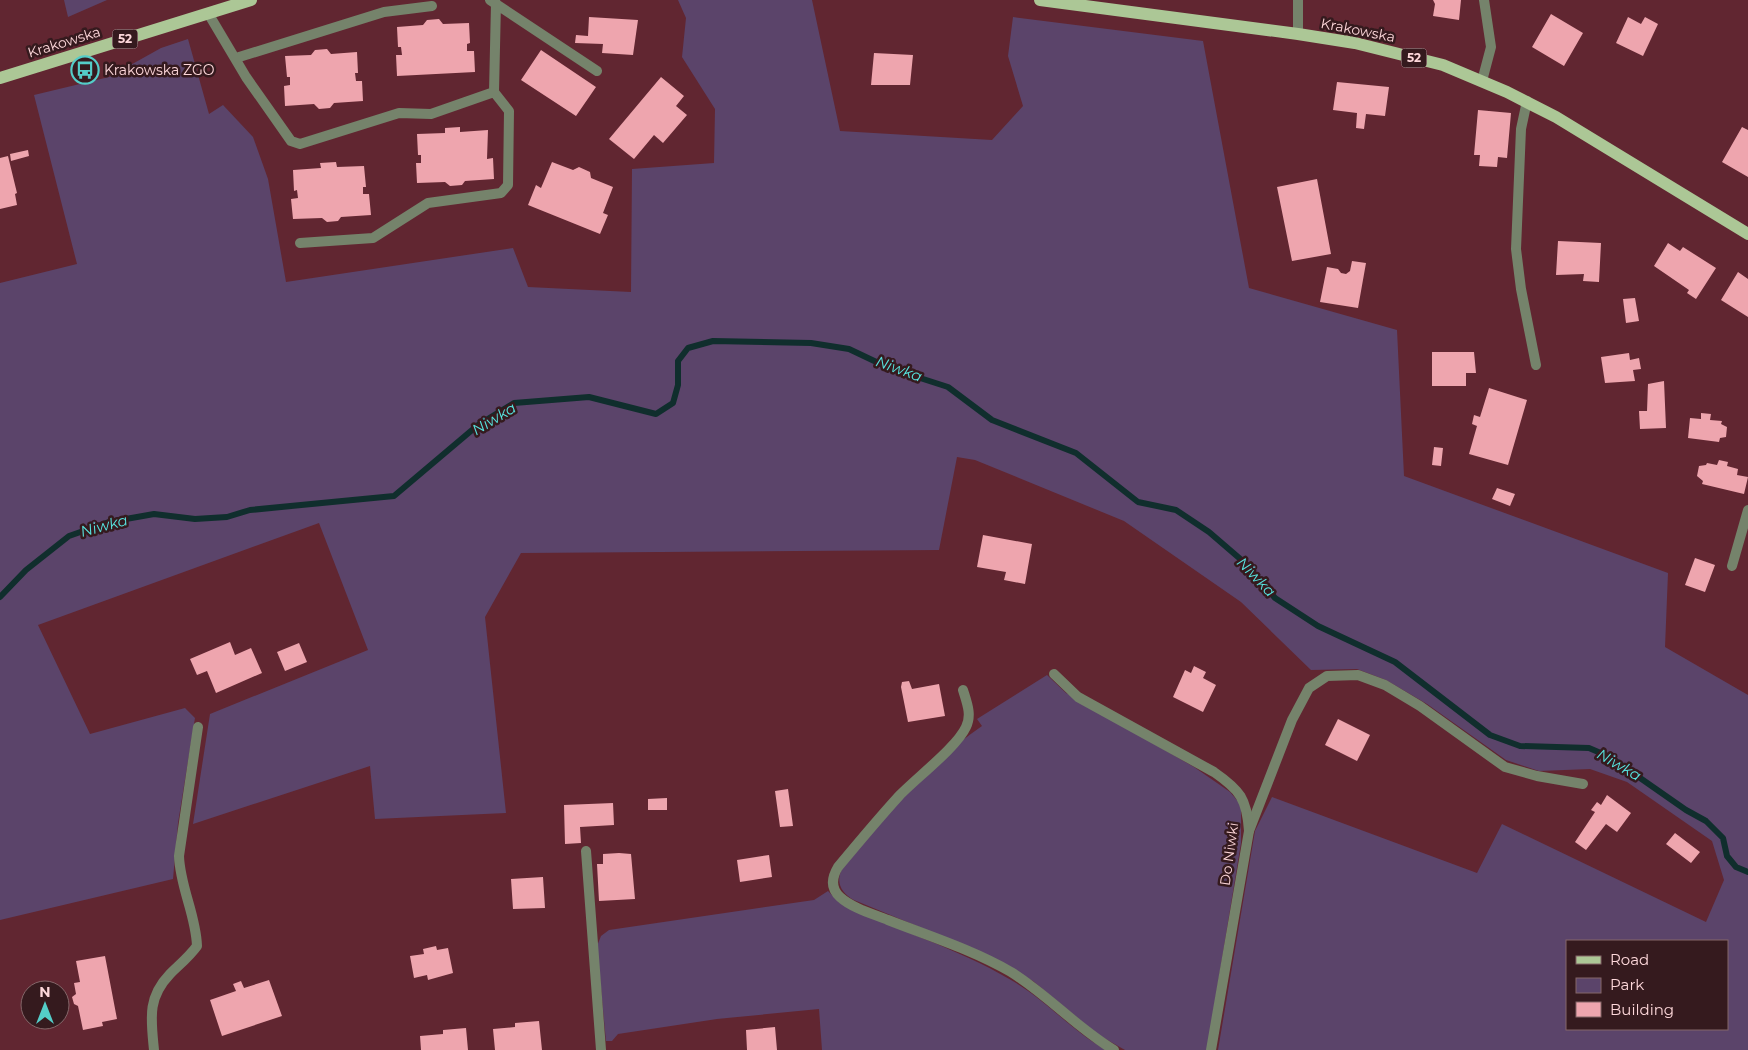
<svg xmlns="http://www.w3.org/2000/svg" width="1748" height="1050" font-family="Montserrat,sans-serif">
<style>
.green{fill:#5b446a;fill-rule:evenodd}
.lines{fill:none;stroke-linecap:round;stroke-linejoin:round}
.stream{stroke:#102e2d;stroke-width:6}
.building{fill:#eea5ae}
.service{stroke:#75836b;stroke-width:10}
.minor{stroke:#75836b;stroke-width:10}
.primary{stroke:#acc796;stroke-width:12}
.labels{text-anchor:middle;stroke-width:5;stroke-linejoin:round;paint-order:stroke}
.shield{fill:#351a1e;stroke:#c19ea2;stroke-width:1}
.shield-label{font-size:12px;font-weight:bold;fill:#fdd7da}
.street-label{font-size:14px;fill:#fdd7da;stroke:#351a1e}
.poi-label{font-size:14px;fill:#fdd7da;stroke:#351a1e;text-anchor:start}
.water-label{font-size:15px;font-style:italic;fill:#57e4df;stroke:#351a1e}
</style>
<rect width="100%" height="100%" fill="#612631"/>
<path class="green" d="M 64,0 L 107,0 L 68,17 Z
M 678,0 L 812,0 L 840,131 L 992,140 L 1023,106 L 1008,56 L 1013,17 L 1203,41 L 1249,288 L 1397,330 L 1404,476 L 1668,573 L 1665,647 L 1748,695 L 1748,1050 L 1218,1050 L 1255,831 L 1272,797 L 1477,873 L 1502,824 L 1706,922 L 1724,880 L 1712,841 L 1627,782 L 1590,769 L 1539,771 L 1506,760 L 1427,704 L 1386,680 L 1357,669 L 1311,670 L 1241,602 L 1124,521 L 975,460 L 957,457 L 939,550 L 521,553 L 485,617 L 506,813 L 375,819 L 370,766 L 193,824 L 210,714 L 368,650 L 319,523 L 38,625 L 90,734 L 185,708 L 195,718 L 178,823 L 173,879 L 0,920 L 0,283 L 77,264 L 34,95 L 109,77 L 161,48 L 188,39 L 209,114 L 223,105 L 253,137 L 268,179 L 286,282 L 513,248 L 528,287 L 631,292 L 632,169 L 714,163 L 715,109 L 682,57 L 686,18 ZM 1567,941 L 1727,941 L 1727,1029 L 1567,1029 Z
M 1047,675 L 1066,693 L 1194,767 L 1230,792 L 1241,805 L 1241,843 L 1207,1050 L 1125,1050 L 1097,1034 L 1033,981 L 946,938 L 854,900 C 842,893 835,883 842,869 C 885,819 927,763 982,726 L 977,719 Z
M 828,891 L 840,903 C 896,930 957,948 1011,980 C 1046,1000 1072,1031 1106,1050 L 822,1050 L 819,1009 L 717,1019 L 618,1034 L 612,1041 L 606,1041 L 597,946 L 601,936 L 609,930 L 814,900 Z"/>
<g class="lines">
<path class="stream" d="M 0,597 L 26,570 L 69,536 L 109,522 L 154,514 L 195,519 L 227,517 L 250,510 L 394,496 L 478,425 L 514,403 L 589,397 L 656,414 L 673,403 L 678,385 L 678,361 L 688,348 L 713,341 L 811,343 L 849,349 L 889,368 L 948,387 L 992,420 L 1076,453 L 1138,502 L 1176,510 L 1209,532 L 1245,563 L 1275,598 L 1318,626 L 1395,662 L 1490,735 L 1520,746 L 1589,748 L 1610,757 L 1686,810 L 1706,821 L 1723,838 L 1727,856 L 1736,867 L 1748,872"/>
</g>
<path class="building" d="M 1433,0 L 1461,0 L 1459,20 L 1433,16 L 1435,4 Z
M 1551,14 L 1583,33 L 1564,66 L 1532,47 Z
M 589,17 L 638,20 L 633,55 L 602,53 L 603,44 L 575,43 L 576,35 L 588,36 Z
M 1628,17 L 1641,24 L 1645,17 L 1658,24 L 1643,56 L 1616,43 Z
M 439,19 L 443,24 L 469,23 L 470,43 L 467,44 L 467,51 L 474,51 L 475,72 L 397,76 L 396,55 L 402,55 L 401,47 L 398,47 L 397,27 L 423,25 L 427,20 Z
M 327,49 L 331,54 L 357,52 L 358,73 L 355,73 L 356,81 L 362,81 L 363,101 L 334,103 L 330,108 L 319,109 L 314,104 L 285,106 L 284,86 L 290,85 L 290,77 L 287,77 L 285,56 L 311,55 L 315,50 Z
M 541,50 L 596,87 L 576,116 L 521,80 Z
M 874,53 L 913,55 L 910,85 L 871,85 Z
M 661,77 L 684,96 L 676,106 L 687,115 L 663,143 L 654,135 L 634,159 L 609,139 Z
M 1337,82 L 1389,87 L 1385,116 L 1366,114 L 1364,129 L 1356,128 L 1357,113 L 1333,110 Z
M 1478,110 L 1511,113 L 1507,158 L 1498,157 L 1497,167 L 1479,166 L 1480,155 L 1474,155 Z
M 460,127 L 460,132 L 488,130 L 487,159 L 493,158 L 494,179 L 465,181 L 462,185 L 450,186 L 445,182 L 417,183 L 416,163 L 421,163 L 421,155 L 418,155 L 417,134 L 445,133 L 445,128 Z
M 1742,127 L 1748,130 L 1748,177 L 1722,162 Z
M 28,150 L 29,156 L 11,161 L 10,154 Z
M 8,156 L 17,193 L 15,194 L 17,205 L 0,209 L 0,158 Z
M 336,162 L 337,167 L 364,166 L 366,187 L 363,187 L 363,194 L 369,194 L 371,215 L 341,217 L 338,221 L 327,222 L 322,218 L 293,219 L 291,199 L 298,198 L 297,190 L 294,191 L 293,170 L 321,168 L 320,163 Z
M 552,162 L 573,170 L 579,167 L 590,172 L 591,178 L 613,187 L 603,213 L 608,215 L 600,234 L 528,205 L 536,185 L 541,188 Z
M 1317,179 L 1331,254 L 1292,261 L 1277,187 Z
M 1558,241 L 1601,243 L 1599,282 L 1583,281 L 1584,274 L 1556,275 Z
M 1668,243 L 1680,251 L 1683,247 L 1716,268 L 1696,299 L 1687,293 L 1689,290 L 1654,266 Z
M 1352,261 L 1366,263 L 1358,308 L 1320,302 L 1327,267 L 1338,269 L 1341,273 L 1346,274 L 1350,271 Z
M 1738,272 L 1748,279 L 1748,317 L 1721,300 Z
M 1635,298 L 1639,321 L 1626,323 L 1623,299 Z
M 1432,352 L 1474,352 L 1476,373 L 1466,373 L 1466,386 L 1432,386 Z
M 1629,353 L 1630,360 L 1639,358 L 1641,369 L 1633,370 L 1635,381 L 1605,383 L 1601,357 Z
M 1664,381 L 1666,428 L 1640,429 L 1639,411 L 1647,411 L 1648,384 Z
M 1489,388 L 1527,400 L 1508,465 L 1469,454 L 1477,426 L 1472,424 L 1474,415 L 1480,417 Z
M 1701,413 L 1711,414 L 1710,420 L 1722,421 L 1721,424 L 1727,427 L 1726,437 L 1720,438 L 1719,442 L 1688,438 L 1690,418 L 1701,419 Z
M 1434,447 L 1443,448 L 1441,466 L 1432,465 Z
M 1719,460 L 1728,462 L 1727,466 L 1738,469 L 1737,475 L 1748,477 L 1744,494 L 1702,484 L 1703,481 L 1697,476 L 1699,466 L 1706,465 L 1707,463 L 1717,465 Z
M 1497,488 L 1515,494 L 1510,506 L 1492,499 Z
M 983,535 L 1032,544 L 1025,584 L 1004,580 L 1006,572 L 977,567 Z
M 1695,558 L 1715,565 L 1705,592 L 1685,585 Z
M 230,642 L 235,655 L 251,648 L 262,673 L 216,693 L 207,671 L 197,675 L 190,659 Z
M 299,643 L 307,662 L 285,671 L 277,652 Z
M 1194,666 L 1206,672 L 1203,678 L 1216,685 L 1203,712 L 1173,697 L 1185,670 L 1191,673 Z
M 909,681 L 912,689 L 939,684 L 945,716 L 908,722 L 901,687 L 902,682 Z
M 1338,719 L 1370,735 L 1357,761 L 1325,745 Z
M 788,789 L 793,826 L 780,827 L 775,791 Z
M 1607,795 L 1631,813 L 1617,832 L 1606,824 L 1586,850 L 1575,842 L 1595,812 L 1591,810 L 1597,802 L 1601,805 Z
M 667,798 L 667,810 L 648,810 L 648,799 Z
M 613,803 L 614,825 L 580,827 L 581,843 L 565,844 L 564,805 Z
M 1675,833 L 1700,852 L 1691,863 L 1666,844 Z
M 619,853 L 631,854 L 635,899 L 599,901 L 597,864 L 603,864 L 603,854 Z
M 769,855 L 772,877 L 740,882 L 737,860 Z
M 543,877 L 545,908 L 513,909 L 511,879 Z
M 436,946 L 437,950 L 448,948 L 453,973 L 428,980 L 427,975 L 414,978 L 410,956 L 424,954 L 423,949 Z
M 105,956 L 117,1019 L 102,1022 L 103,1026 L 83,1030 L 78,1006 L 74,1004 L 72,997 L 76,994 L 74,983 L 80,982 L 76,961 Z
M 269,980 L 282,1016 L 222,1036 L 210,1000 L 236,991 L 233,984 L 241,981 L 244,988 Z
M 539,1021 L 542,1050 L 495,1050 L 493,1029 L 515,1027 L 515,1023 Z
M 775,1027 L 777,1050 L 747,1050 L 746,1030 Z
M 466,1028 L 468,1050 L 421,1050 L 420,1036 L 443,1034 L 443,1030 Z"/>
<g class="lines">
<path class="service" d="M 490,0 L 597,71
M 1298,0 L 1298,34
M 208,13 L 246,77 L 291,141 L 300,144 L 399,113 L 431,114 L 494,92
M 236,58 L 384,12 L 432,6
M 1482,81 L 1491,47 L 1484,0
M 1527,101 L 1521,129 L 1516,249 L 1521,289 L 1536,365
M 300,243 L 373,238 L 428,203 L 501,193 L 508,185 L 509,111 L 494,92 L 496,3
M 1732,566 L 1748,510
M 963,690 C 967,703 972,715 966,727 C 957,747 915,779 899,796 C 878,819 858,843 838,867 C 832,877 830,888 840,897 C 852,908 873,914 888,920 C 929,936 973,950 1011,972 C 1048,995 1077,1028 1114,1050
M 1249,831 L 1292,720 L 1309,688 L 1327,676 L 1358,675 L 1385,685 L 1420,706 L 1505,767 L 1537,776 L 1583,784
M 586,851 L 601,1050
M 154,1050 C 151,1019 147,998 170,974 C 179,965 189,957 197,946 C 196,915 180,887 179,856 L 198,727"/>
<path class="minor" d="M 1054,674 L 1078,697 L 1214,772 C 1240,790 1247,799 1249,831 L 1211,1050"/>
<path class="primary" d="M 1040,0 L 1298,34 L 1355,43 L 1443,65 L 1507,92 L 1556,117 L 1748,234
M 0,78 L 251,0"/>
</g>
<defs>
<g id="bus-ring" transform="scale(1.4375)"><circle r="9.5" fill="#351a1e" stroke="#54cdc8" stroke-width="1.5"/><path d="M-5-6H5V4H4V6H2V4H-2V6H-4V4H-5ZM-3.5-4V0h7V-4ZM-3.5 1.2v1.5H-2V1.2ZM2 1.2v1.5H3.5V1.2Z" fill="#54cdc8"/></g>
</defs>
<g fill-rule="evenodd">
<use href="#bus-ring" x="85" y="70"/>
</g>
<g class="labels">
<g class="shield">
<rect x="112.5" y="29.5" width="25" height="19" rx="4"/>
<rect x="1401.5" y="48.5" width="25" height="19" rx="4"/>
</g>
<g class="shield-label">
<text x="125" y="43">52</text>
<text x="1414" y="62">52</text>
</g>
<g class="street-label">
<text transform="translate(1358 30) rotate(11)" y="5">Krakowska</text>
<text transform="translate(64 42) rotate(-17)" y="5">Krakowska</text>
<text transform="translate(1229 854) rotate(-82)" y="5">Do Niwki</text>
</g>
<g class="poi-label">
<text x="104" y="75">Krakowska ZGO</text>
</g>
<g class="water-label">
<text transform="translate(899 369) rotate(20)" y="5">Niwka</text>
<text transform="translate(494 419) rotate(-31)" y="5">Niwka</text>
<text transform="translate(104 526) rotate(-15)" y="5">Niwka</text>
<text transform="translate(1256 577) rotate(46)" y="5">Niwka</text>
<text transform="translate(1619 765) rotate(30)" y="5">Niwka</text>
</g>
</g>
<rect x="1566" y="940" width="162" height="90" fill="#351a1e" stroke="#856669"/>
<rect x="1576" y="956" width="25" height="8" fill="#acc796" stroke="#856669"/>
<text x="1610" y="965" font-size="15" fill="#fdd7da">Road</text>
<rect x="1576" y="978" width="25" height="15" fill="#5b446a" stroke="#856669"/>
<text x="1610" y="990" font-size="15" fill="#fdd7da">Park</text>
<rect x="1576" y="1002" width="25" height="15" fill="#eea5ae" stroke="#856669"/>
<text x="1610" y="1015" font-size="15" fill="#fdd7da">Building</text>
<g transform="translate(45 1005)"><circle r="24" fill="#351a1e" stroke="#856669"/>
<path d="M0-4L9 19L0 12L-9 19Z" fill="#54cdc8"/>
<text y="-8" font-size="14" font-weight="bold" text-anchor="middle" fill="#fdd7da">N</text>
</g>
</svg>
